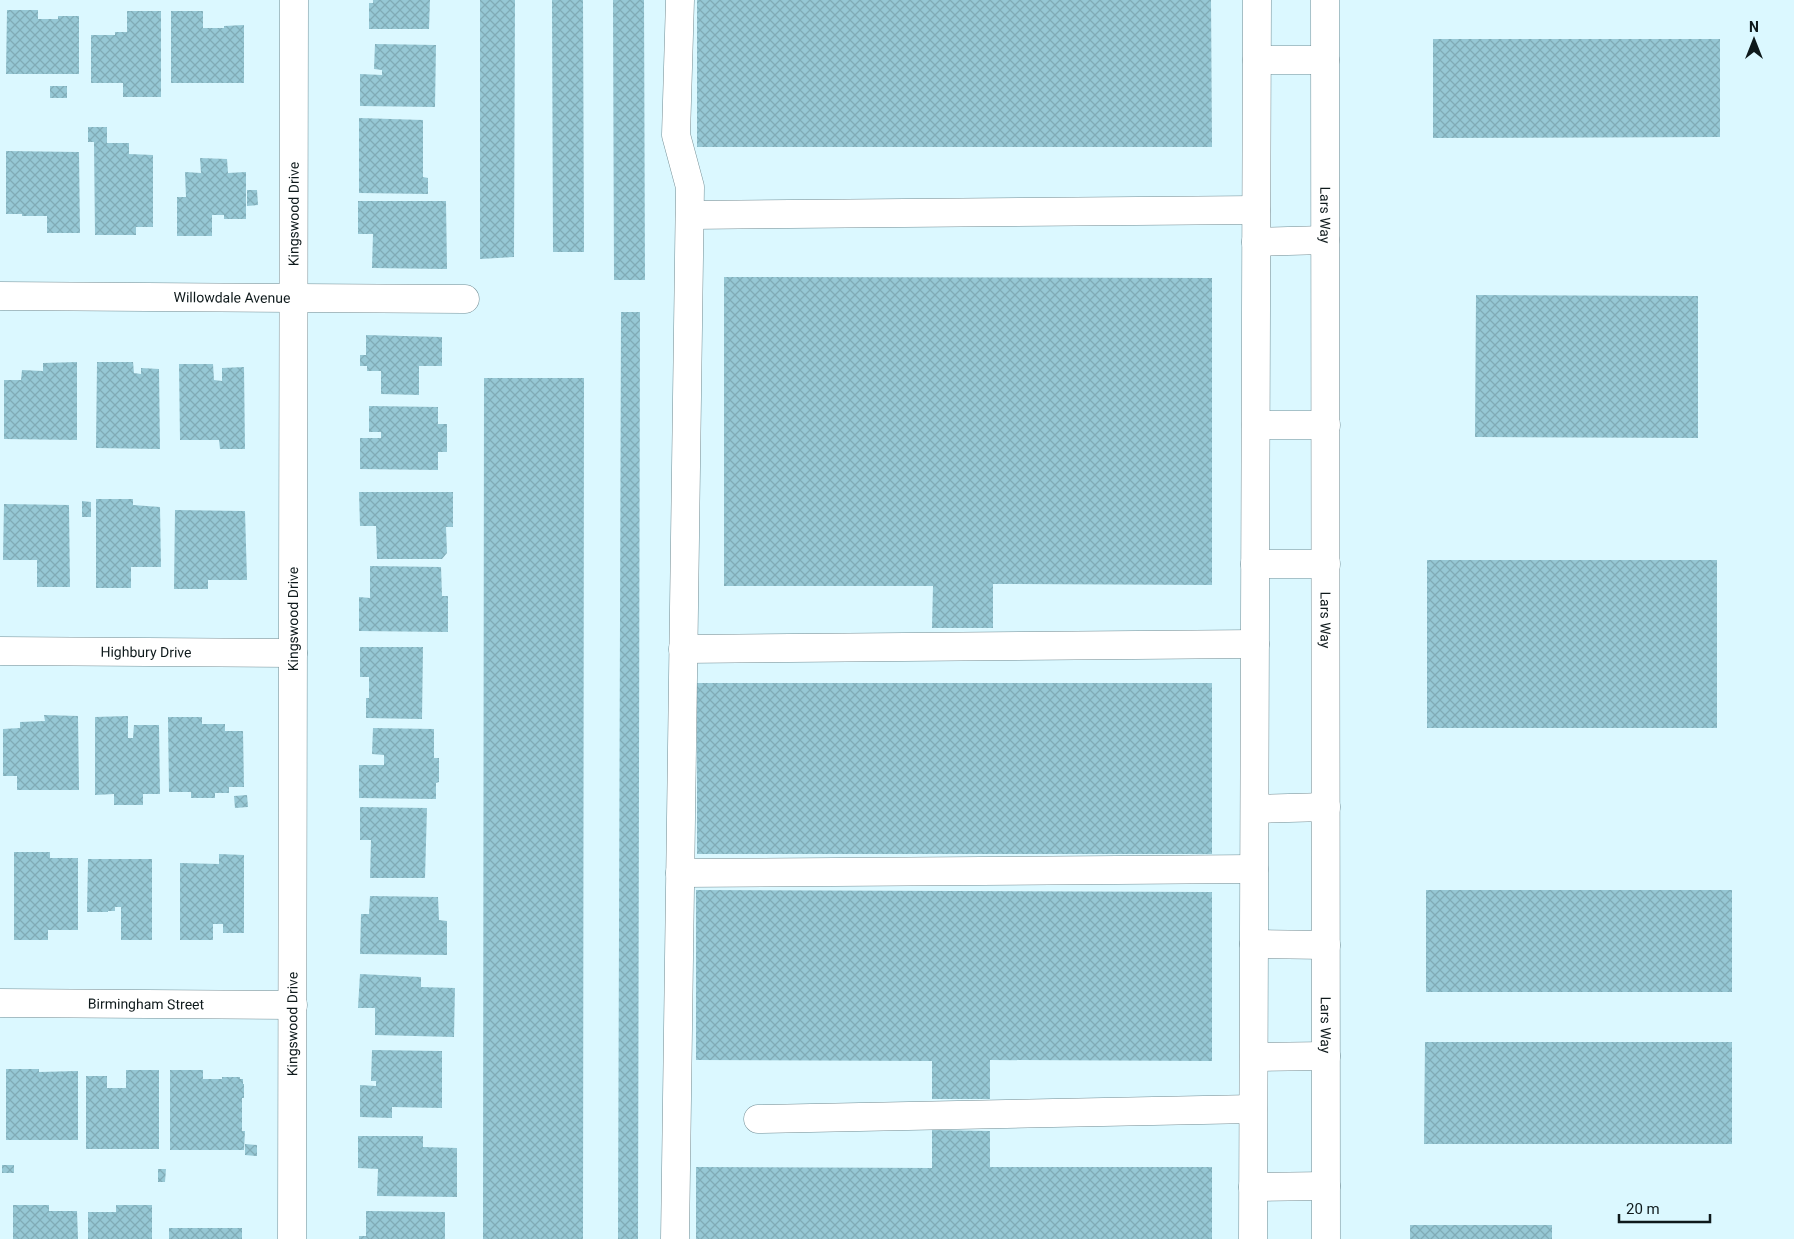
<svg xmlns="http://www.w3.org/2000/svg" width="1794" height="1239" font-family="Roboto,sans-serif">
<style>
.building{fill:url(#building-cross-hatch)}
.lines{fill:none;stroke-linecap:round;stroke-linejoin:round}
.minor-casing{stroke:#728c93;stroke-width:29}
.minor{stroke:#fff;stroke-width:28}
.labels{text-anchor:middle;stroke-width:5;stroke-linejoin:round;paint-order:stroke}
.street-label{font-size:14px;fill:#0e191b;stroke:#dbf8ff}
</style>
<defs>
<pattern id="building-cross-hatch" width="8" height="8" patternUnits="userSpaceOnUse" patternTransform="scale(1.25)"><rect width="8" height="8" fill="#96c8d5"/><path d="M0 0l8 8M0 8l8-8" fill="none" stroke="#80abb6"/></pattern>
</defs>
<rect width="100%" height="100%" fill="#dbf8ff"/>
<path class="building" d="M 373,0 L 430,0 L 429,29 L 369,29 L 369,3 L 373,3 Z
M 480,0 L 515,0 L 514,257 L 480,259 Z
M 552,0 L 583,0 L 584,252 L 553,252 Z
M 613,0 L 644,0 L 645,280 L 614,280 Z
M 697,0 L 1211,0 L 1212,147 L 697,147 Z
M 7,10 L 38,10 L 38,19 L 58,19 L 58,16 L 79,16 L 79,74 L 6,74 Z
M 127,11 L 161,11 L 161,97 L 123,97 L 123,83 L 91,83 L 91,35 L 115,35 L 115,32 L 127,32 Z
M 171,11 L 203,11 L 203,28 L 224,28 L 224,26 L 244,25 L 244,83 L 171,83 Z
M 1433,39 L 1720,39 L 1720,137 L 1433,138 Z
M 375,44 L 436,45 L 435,107 L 360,106 L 360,74 L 382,75 L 382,70 L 374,69 Z
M 50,86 L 67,86 L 67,98 L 50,98 Z
M 359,118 L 423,120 L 423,177 L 428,178 L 428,194 L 359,193 Z
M 88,127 L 107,127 L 107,143 L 129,143 L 129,154 L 153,155 L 153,227 L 136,227 L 136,235 L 95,235 L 94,142 L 88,142 Z
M 6,151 L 79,152 L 80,233 L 47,233 L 47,216 L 22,216 L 22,214 L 6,214 Z
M 200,158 L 227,159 L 228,173 L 246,172 L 246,219 L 224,219 L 224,215 L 212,215 L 212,236 L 177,236 L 177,197 L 186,197 L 185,172 L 201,173 Z
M 247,190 L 257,190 L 258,205 L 247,206 Z
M 358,201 L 446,201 L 447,269 L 372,268 L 373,234 L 358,234 Z
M 724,277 L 1212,278 L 1212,585 L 993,584 L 993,628 L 932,628 L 933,586 L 724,586 Z
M 1476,295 L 1698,296 L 1698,438 L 1475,437 Z
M 621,312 L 640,312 L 638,1239 L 618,1239 Z
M 366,335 L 442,337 L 442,366 L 419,366 L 419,395 L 381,394 L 381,371 L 367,371 L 367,366 L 360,366 L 360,355 L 366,355 Z
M 77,362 L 77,440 L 4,439 L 4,380 L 21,380 L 22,370 L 43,371 L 43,363 Z
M 97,362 L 133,362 L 134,373 L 141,374 L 141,368 L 159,369 L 160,449 L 96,448 Z
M 179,364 L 213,364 L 214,380 L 222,381 L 222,368 L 244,367 L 245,449 L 220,449 L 219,440 L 180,440 Z
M 484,378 L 584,378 L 583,1239 L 483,1239 Z
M 369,406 L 438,407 L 438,424 L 447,424 L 447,452 L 438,452 L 438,470 L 360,469 L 360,438 L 381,438 L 381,432 L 369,432 Z
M 359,492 L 453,492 L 453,527 L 446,527 L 447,553 L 442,559 L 377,559 L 376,526 L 360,526 Z
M 96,499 L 133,499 L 133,505 L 160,507 L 161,567 L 131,567 L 131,588 L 96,588 Z
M 82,501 L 91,502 L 91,517 L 82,517 Z
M 4,504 L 69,505 L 70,587 L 37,587 L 37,560 L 3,560 Z
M 175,510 L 245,511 L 247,580 L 208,580 L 208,589 L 174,589 Z
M 1427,560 L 1717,560 L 1717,728 L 1427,728 Z
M 370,566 L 441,567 L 442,596 L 448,596 L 448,632 L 359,631 L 359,597 L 370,598 Z
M 360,647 L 423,647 L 422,719 L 366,718 L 366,698 L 369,698 L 369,677 L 360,677 Z
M 697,683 L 1212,683 L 1212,854 L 697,854 Z
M 44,715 L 78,716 L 79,790 L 17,790 L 17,776 L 3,776 L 3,729 L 20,728 L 20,722 L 45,721 Z
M 128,716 L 128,738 L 133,738 L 134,725 L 159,725 L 160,794 L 143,794 L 143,805 L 114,805 L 114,794 L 95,795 L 95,717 Z
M 168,717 L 202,717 L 202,724 L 225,724 L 225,731 L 243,731 L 244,787 L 229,787 L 229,793 L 215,793 L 215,798 L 191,798 L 191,792 L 169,792 Z
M 373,728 L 434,729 L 434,758 L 439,758 L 439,782 L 436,783 L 436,799 L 359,798 L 359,765 L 384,765 L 384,755 L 372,754 Z
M 247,795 L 248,807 L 235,808 L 234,796 Z
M 360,807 L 427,808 L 425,878 L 370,878 L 371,840 L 360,840 Z
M 14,852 L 50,852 L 50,858 L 78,858 L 78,930 L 48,930 L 48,940 L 14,940 Z
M 219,854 L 244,855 L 244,933 L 223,933 L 223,924 L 213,924 L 213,940 L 180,940 L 180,863 L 219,864 Z
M 88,859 L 152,859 L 152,940 L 121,940 L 121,907 L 115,907 L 115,911 L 108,911 L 108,912 L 87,912 Z
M 696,890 L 1212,892 L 1212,1061 L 990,1060 L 990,1099 L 932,1099 L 932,1061 L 696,1060 Z
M 1426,890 L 1732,890 L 1732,992 L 1426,992 Z
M 370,896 L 438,897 L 439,920 L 447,921 L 447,955 L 360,954 L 361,914 L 369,914 Z
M 360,974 L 421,977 L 421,987 L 455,988 L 454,1037 L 375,1035 L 375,1008 L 358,1008 Z
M 1425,1042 L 1732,1042 L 1732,1144 L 1424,1144 Z
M 372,1050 L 442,1051 L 442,1108 L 392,1107 L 392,1118 L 360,1117 L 360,1085 L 376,1086 L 376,1081 L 371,1081 Z
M 6,1069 L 39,1069 L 39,1072 L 78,1071 L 78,1140 L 6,1140 Z
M 126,1070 L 159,1070 L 159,1149 L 86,1149 L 86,1076 L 107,1076 L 107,1088 L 126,1088 Z
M 170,1070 L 203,1070 L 203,1079 L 222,1079 L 222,1077 L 240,1077 L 240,1079 L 243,1079 L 243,1084 L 244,1084 L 244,1098 L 242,1098 L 242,1131 L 245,1131 L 244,1150 L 170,1150 Z
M 932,1130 L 990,1131 L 990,1167 L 1212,1167 L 1212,1239 L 696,1239 L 696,1167 L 932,1168 Z
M 358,1136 L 423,1136 L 423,1147 L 457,1148 L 457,1197 L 377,1196 L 378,1169 L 358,1168 Z
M 245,1144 L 257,1145 L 257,1156 L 245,1155 Z
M 2,1165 L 14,1165 L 14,1173 L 2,1173 Z
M 158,1169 L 166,1169 L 165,1182 L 158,1182 Z
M 13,1205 L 49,1205 L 49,1211 L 77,1211 L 78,1239 L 13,1239 Z
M 116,1205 L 152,1205 L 152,1239 L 88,1239 L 88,1212 L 116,1212 Z
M 366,1211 L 445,1212 L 445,1239 L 359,1239 L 359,1236 L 366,1236 Z
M 1410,1225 L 1552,1225 L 1552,1239 L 1410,1239 Z
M 169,1228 L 242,1228 L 242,1239 L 169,1239 Z"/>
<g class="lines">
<g class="minor-casing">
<g id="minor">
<path id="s1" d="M 1325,0 L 1326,1239"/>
<path d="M 1257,60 L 1325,60"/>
<path d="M 690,215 L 1256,210"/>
<path d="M 1256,242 L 1325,240"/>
<path id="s2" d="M 0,296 L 465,299"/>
<path d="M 1256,425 L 1326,425"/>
<path d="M 1255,564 L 1326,564"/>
<path d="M 683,649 L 1255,644"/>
<path id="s3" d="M 0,651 L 293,653"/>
<path d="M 1255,809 L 1326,807"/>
<path d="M 680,873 L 1254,869"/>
<path d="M 1254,944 L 1326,945"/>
<path id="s4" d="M 0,1003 L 293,1005"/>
<path d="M 1254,1057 L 1326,1056"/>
<path d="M 758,1119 L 1253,1109"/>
<path d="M 1253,1187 L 1326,1186"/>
<path id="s5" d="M 292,1239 L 294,0"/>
<path d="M 675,1239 L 690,187 L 676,135 L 680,0"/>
<path d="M 1253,1239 L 1257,0"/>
</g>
</g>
<use href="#minor" class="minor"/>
</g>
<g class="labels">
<g class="street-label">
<text dy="5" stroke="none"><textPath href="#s5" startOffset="1025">Kingswood Drive</textPath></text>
<text dy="5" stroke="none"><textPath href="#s1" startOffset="215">Lars Way</textPath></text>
<text dy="5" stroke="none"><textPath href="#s2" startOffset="232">Willowdale Avenue</textPath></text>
<text dy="5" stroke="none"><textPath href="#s5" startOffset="620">Kingswood Drive</textPath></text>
<text dy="5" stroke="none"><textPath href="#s1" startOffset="620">Lars Way</textPath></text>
<text dy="5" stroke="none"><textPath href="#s3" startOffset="146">Highbury Drive</textPath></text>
<text dy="5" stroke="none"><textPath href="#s4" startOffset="146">Birmingham Street</textPath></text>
<text dy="5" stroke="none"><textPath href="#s5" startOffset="215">Kingswood Drive</textPath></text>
<text dy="5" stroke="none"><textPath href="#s1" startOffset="1025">Lars Way</textPath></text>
</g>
</g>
<g transform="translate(1754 40)" stroke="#dbf8ff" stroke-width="4" paint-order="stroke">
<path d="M0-4L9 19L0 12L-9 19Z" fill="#0e191b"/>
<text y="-8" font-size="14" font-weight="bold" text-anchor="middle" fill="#0e191b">N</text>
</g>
<path d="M1619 1214v8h91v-8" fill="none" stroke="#0e191b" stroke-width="2.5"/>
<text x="1626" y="1214" font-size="15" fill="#0e191b" stroke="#dbf8ff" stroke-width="4" paint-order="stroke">20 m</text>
</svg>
